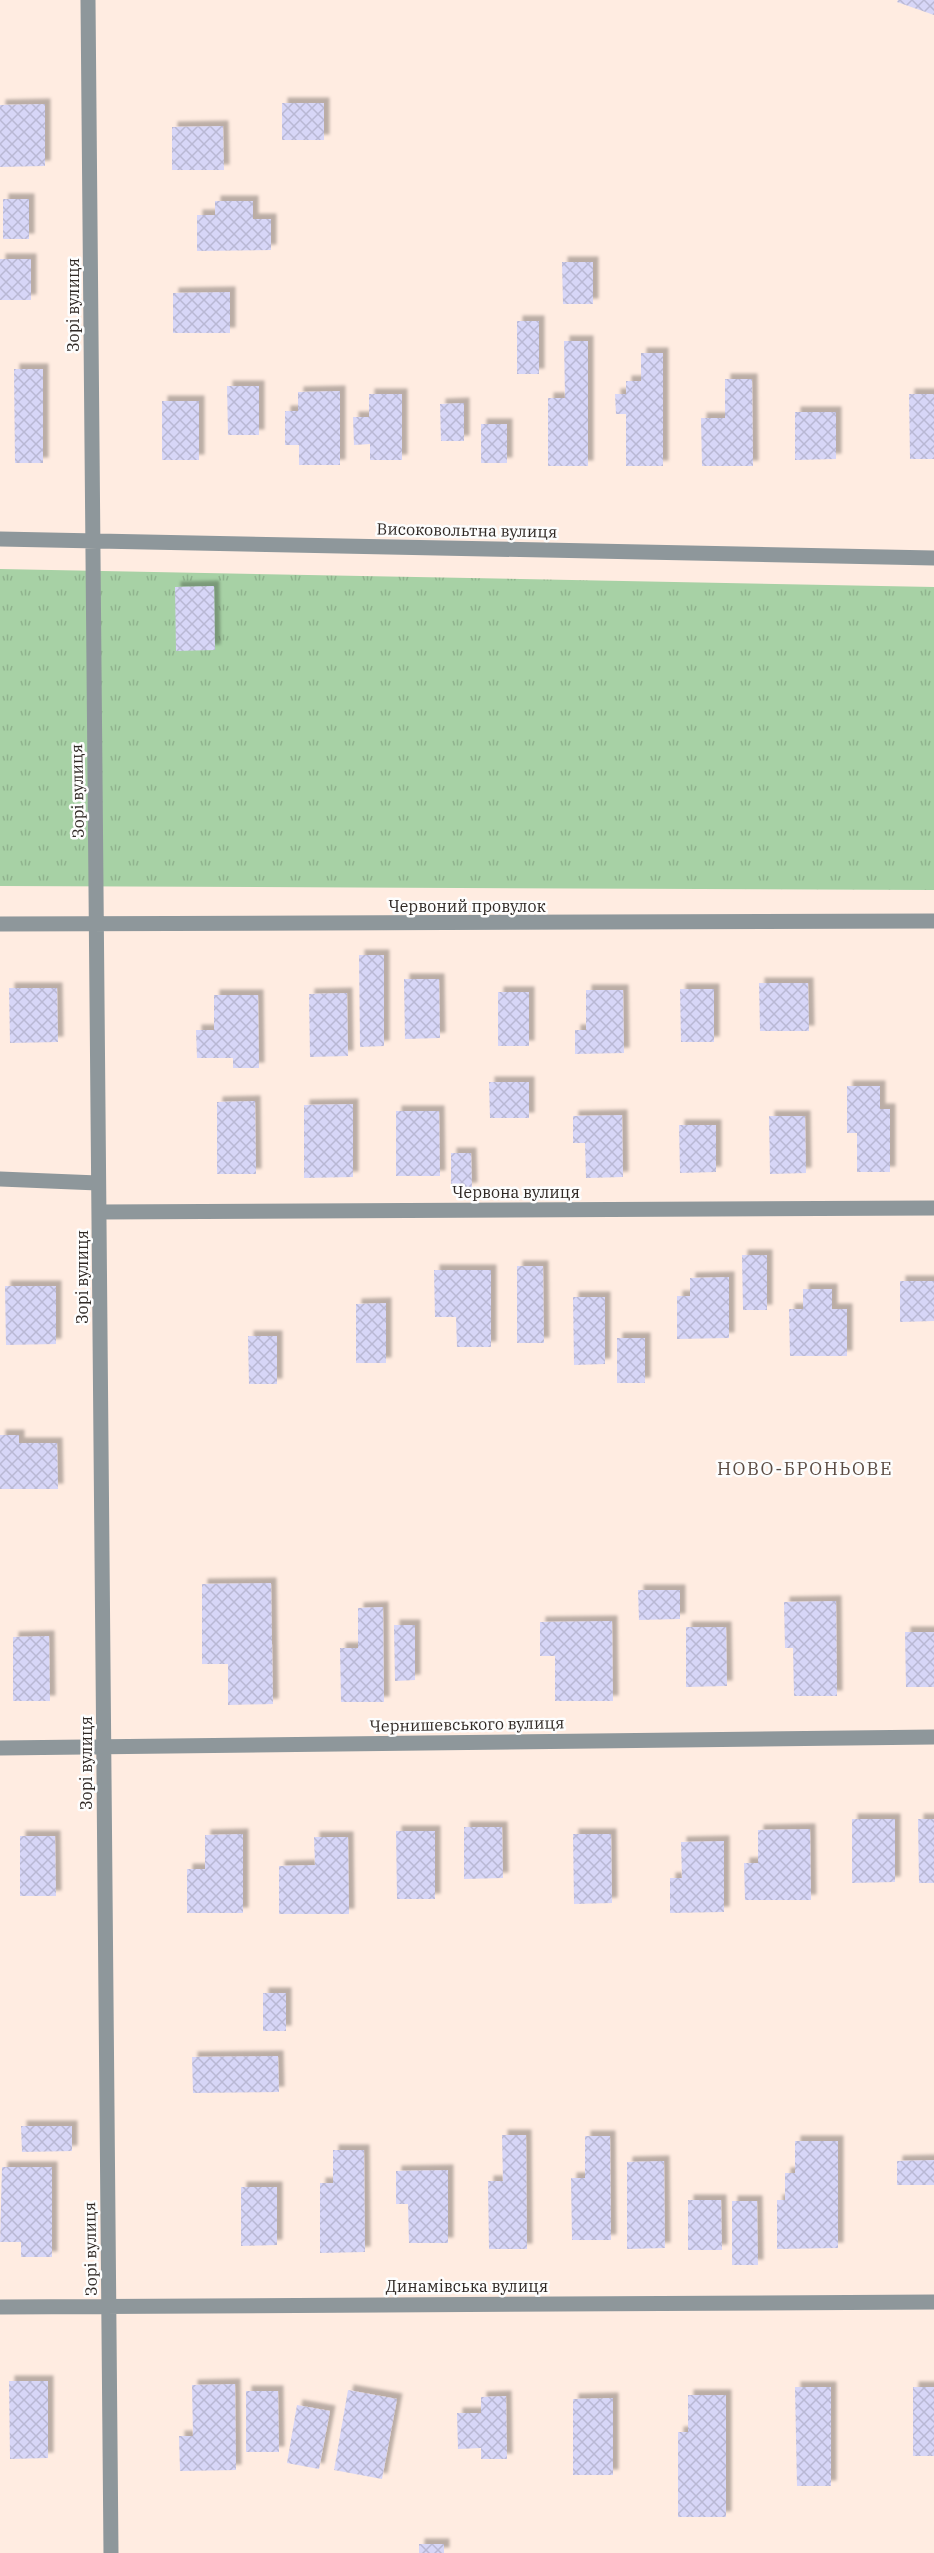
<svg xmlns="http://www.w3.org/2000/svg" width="934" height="2553" font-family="'IBM Plex Serif',serif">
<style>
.grass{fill:url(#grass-tufts)}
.building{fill:url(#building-cross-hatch);filter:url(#shadow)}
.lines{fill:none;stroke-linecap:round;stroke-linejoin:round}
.minor{stroke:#8e979b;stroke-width:15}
.labels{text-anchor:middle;stroke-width:5;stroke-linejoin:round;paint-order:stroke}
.street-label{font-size:16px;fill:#2f2824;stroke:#fdfdfd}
.neighbourhood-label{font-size:18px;letter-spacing:1.5px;fill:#5b4b42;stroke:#fdfdfd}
</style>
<defs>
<pattern id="grass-tufts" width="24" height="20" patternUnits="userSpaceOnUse" patternTransform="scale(1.5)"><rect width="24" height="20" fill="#a7d1a5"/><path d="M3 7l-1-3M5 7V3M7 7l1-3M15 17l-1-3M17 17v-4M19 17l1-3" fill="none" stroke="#90b38e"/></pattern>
<pattern id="building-cross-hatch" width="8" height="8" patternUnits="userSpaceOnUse" patternTransform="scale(1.5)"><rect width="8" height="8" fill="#d7d6f7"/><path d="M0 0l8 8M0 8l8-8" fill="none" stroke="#b9b8d4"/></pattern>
<filter id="shadow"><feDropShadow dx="5.5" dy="-5.5" stdDeviation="1.5" flood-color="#0004"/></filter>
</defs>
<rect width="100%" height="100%" fill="#ffece1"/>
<path class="grass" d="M 0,569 L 934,587 L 934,890 L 0,886 Z"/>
<path class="building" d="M 898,0 L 934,0 L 934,15 L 897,2 Z
M 282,103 L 324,103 L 324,140 L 282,140 Z
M 45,104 L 45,166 L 0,167 L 0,105 Z
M 223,126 L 224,170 L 172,170 L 172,127 Z
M 3,199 L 29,199 L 29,239 L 3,239 Z
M 215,201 L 253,201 L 253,219 L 271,219 L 271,250 L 197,251 L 197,215 L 215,215 Z
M 0,259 L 31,259 L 31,300 L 0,300 Z
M 562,262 L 593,262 L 593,304 L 563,304 Z
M 230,292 L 230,333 L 173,333 L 173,293 Z
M 517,321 L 539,321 L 539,374 L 517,374 Z
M 564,341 L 588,341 L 588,466 L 548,466 L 548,398 L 565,398 Z
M 641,353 L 663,353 L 663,466 L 626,466 L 626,414 L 616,414 L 615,394 L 626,394 L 626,381 L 641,381 Z
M 14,369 L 43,369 L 43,463 L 15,463 Z
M 725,379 L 752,379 L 753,466 L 702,466 L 701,418 L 725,418 Z
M 227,386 L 259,386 L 259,435 L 228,435 Z
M 340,391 L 340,465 L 299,465 L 299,445 L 285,445 L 285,411 L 298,411 L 298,392 Z
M 369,394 L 402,394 L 402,460 L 370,460 L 370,444 L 354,445 L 353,417 L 369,417 Z
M 909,394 L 934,394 L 934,459 L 910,459 Z
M 162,401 L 199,401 L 199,460 L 162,460 Z
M 464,403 L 464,441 L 441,441 L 440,404 Z
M 795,412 L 836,412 L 836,459 L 795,460 Z
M 481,424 L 507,424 L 507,463 L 481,463 Z
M 214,586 L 215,650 L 176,651 L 175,587 Z
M 359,955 L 384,955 L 384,1046 L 360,1047 Z
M 404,979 L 439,979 L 440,1038 L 405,1039 Z
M 759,983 L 808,983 L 809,1031 L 760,1031 Z
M 9,988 L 57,988 L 58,1042 L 10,1043 Z
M 680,989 L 714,989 L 714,1042 L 681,1042 Z
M 586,990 L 623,990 L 624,1053 L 575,1054 L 575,1030 L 586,1030 Z
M 498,992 L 529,992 L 529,1046 L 498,1046 Z
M 347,993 L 348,1056 L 310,1057 L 309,994 Z
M 214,995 L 258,995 L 259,1068 L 233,1068 L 233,1058 L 197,1058 L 196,1030 L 214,1030 Z
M 489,1082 L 529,1082 L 529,1118 L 490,1118 Z
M 847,1086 L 880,1086 L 880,1109 L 890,1109 L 890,1172 L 857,1172 L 857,1133 L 847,1133 Z
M 255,1101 L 256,1174 L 217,1174 L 217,1102 Z
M 353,1104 L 353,1177 L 304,1178 L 304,1105 Z
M 396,1111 L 439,1111 L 440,1176 L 396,1176 Z
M 622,1115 L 623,1177 L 586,1178 L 585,1143 L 573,1143 L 573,1116 Z
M 769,1116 L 805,1116 L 806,1173 L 770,1174 Z
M 679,1125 L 716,1125 L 716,1172 L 680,1173 Z
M 451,1153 L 471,1153 L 472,1188 L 451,1189 Z
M 742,1255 L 767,1255 L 767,1310 L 743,1310 Z
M 517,1266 L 543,1266 L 544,1343 L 517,1343 Z
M 434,1270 L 491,1270 L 491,1347 L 457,1347 L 456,1317 L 435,1317 Z
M 729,1277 L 729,1338 L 677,1339 L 677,1296 L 690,1296 L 690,1278 Z
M 900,1281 L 934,1281 L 934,1321 L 900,1322 Z
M 5,1286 L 56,1286 L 56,1344 L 6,1345 Z
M 803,1289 L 832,1289 L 832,1309 L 847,1309 L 847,1356 L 790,1356 L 789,1309 L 803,1309 Z
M 573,1297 L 605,1297 L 605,1364 L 574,1365 Z
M 386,1303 L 386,1363 L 356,1363 L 356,1304 Z
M 248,1336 L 277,1336 L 277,1384 L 249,1384 Z
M 617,1338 L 645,1338 L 645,1383 L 617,1383 Z
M 0,1435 L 19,1435 L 19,1443 L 57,1443 L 58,1489 L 0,1489 Z
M 271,1583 L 273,1704 L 228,1705 L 228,1664 L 202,1664 L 202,1584 Z
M 638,1590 L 680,1590 L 680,1619 L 639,1620 Z
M 836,1601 L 837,1696 L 794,1696 L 793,1648 L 785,1648 L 784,1602 Z
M 383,1607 L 384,1702 L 341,1702 L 340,1648 L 358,1648 L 358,1608 Z
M 612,1621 L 613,1701 L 555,1701 L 555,1656 L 540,1656 L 540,1622 Z
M 394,1625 L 415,1625 L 415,1680 L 395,1681 Z
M 686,1627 L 726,1627 L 727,1686 L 686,1687 Z
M 905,1632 L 934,1632 L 934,1687 L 906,1687 Z
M 49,1636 L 50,1701 L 13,1701 L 13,1637 Z
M 852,1819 L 895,1819 L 895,1882 L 852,1883 Z
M 918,1819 L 934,1819 L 934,1883 L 919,1883 Z
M 464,1827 L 502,1827 L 503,1878 L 464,1879 Z
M 810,1829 L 811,1900 L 745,1900 L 744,1863 L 758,1863 L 758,1830 Z
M 396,1831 L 435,1831 L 435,1899 L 397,1899 Z
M 243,1834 L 243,1913 L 187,1913 L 187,1869 L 205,1869 L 205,1835 Z
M 573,1834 L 611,1834 L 612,1903 L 574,1904 Z
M 20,1836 L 55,1836 L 56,1896 L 20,1896 Z
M 314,1837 L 348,1837 L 349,1914 L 279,1914 L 279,1866 L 315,1865 Z
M 724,1841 L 724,1912 L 670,1913 L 670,1878 L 682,1878 L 681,1842 Z
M 263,1993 L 286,1993 L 286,2031 L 263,2031 Z
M 278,2056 L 279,2092 L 193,2093 L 192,2057 Z
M 21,2126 L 72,2126 L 72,2151 L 22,2152 Z
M 502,2135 L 526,2135 L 527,2249 L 489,2249 L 488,2181 L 503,2181 Z
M 585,2136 L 610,2136 L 611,2240 L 572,2240 L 571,2178 L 585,2178 Z
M 795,2141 L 838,2141 L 838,2248 L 777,2249 L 777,2200 L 785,2200 L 785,2173 L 795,2173 Z
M 333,2150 L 364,2150 L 365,2252 L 320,2253 L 320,2183 L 333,2183 Z
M 934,2160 L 934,2185 L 897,2185 L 897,2161 Z
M 664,2161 L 665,2248 L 627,2249 L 627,2162 Z
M 2,2167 L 52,2167 L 52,2257 L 21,2257 L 21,2242 L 0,2242 Z
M 448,2170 L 448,2243 L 409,2243 L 408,2204 L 396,2204 L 396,2171 Z
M 241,2187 L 277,2187 L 277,2245 L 241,2246 Z
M 688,2200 L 721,2200 L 722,2250 L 688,2250 Z
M 732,2201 L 757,2201 L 758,2265 L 732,2265 Z
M 9,2381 L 48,2381 L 48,2458 L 10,2459 Z
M 235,2384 L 236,2470 L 180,2471 L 179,2436 L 193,2436 L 192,2385 Z
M 795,2387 L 831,2387 L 831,2486 L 797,2486 Z
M 913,2387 L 934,2387 L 934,2456 L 913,2456 Z
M 348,2390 L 397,2399 L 382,2479 L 334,2470 Z
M 246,2391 L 278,2391 L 279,2452 L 246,2452 Z
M 688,2395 L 726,2395 L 726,2517 L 678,2517 L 678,2432 L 688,2432 Z
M 506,2396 L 507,2459 L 481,2459 L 481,2448 L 458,2449 L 457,2413 L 481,2413 L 481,2397 Z
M 613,2398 L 613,2475 L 573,2475 L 573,2399 Z
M 297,2405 L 330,2411 L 319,2469 L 287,2463 Z
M 419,2544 L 444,2544 L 444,2553 L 419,2553 Z"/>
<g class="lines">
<path class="minor" d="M 88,0 L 111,2553
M 0,539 L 934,558
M 0,924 L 934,921
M 0,1179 L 98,1183
M 99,1212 L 934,1208
M 0,1748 L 934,1737
M 0,2307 L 934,2302"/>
</g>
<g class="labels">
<g class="street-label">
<text transform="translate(73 305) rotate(-90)" y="6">Зорі вулиця</text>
<text transform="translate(467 530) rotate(1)" y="6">Високовольтна вулиця</text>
<text transform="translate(77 791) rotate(-91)" y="6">Зорі вулиця</text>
<text x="467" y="912">Червоний провулок</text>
<text x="516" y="1198">Червона вулиця</text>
<text transform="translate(82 1277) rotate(-90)" y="6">Зорі вулиця</text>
<text transform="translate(467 1724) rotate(-1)" y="6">Чернишевського вулиця</text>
<text transform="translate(86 1763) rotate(-90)" y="6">Зорі вулиця</text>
<text transform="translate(90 2249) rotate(-91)" y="6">Зорі вулиця</text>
<text x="467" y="2292">Динамівська вулиця</text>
</g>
<g class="neighbourhood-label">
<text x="805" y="1475">НОВО-БРОНЬОВЕ</text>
</g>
</g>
</svg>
